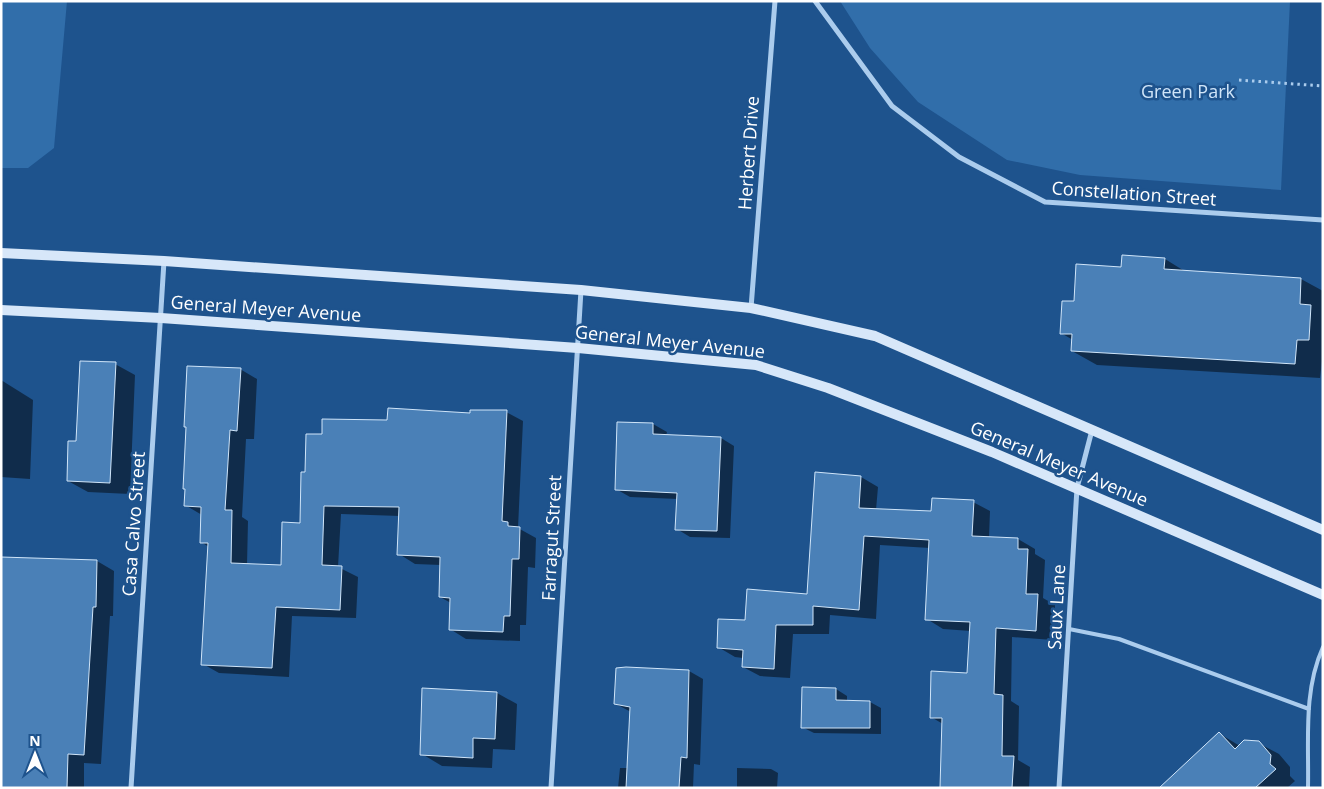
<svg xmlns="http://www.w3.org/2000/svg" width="1324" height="789" font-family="'Open Sans',sans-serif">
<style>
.green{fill:#316eaa}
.shadow{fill:#0007}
.building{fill:#4a80b7;stroke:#d0e5f9}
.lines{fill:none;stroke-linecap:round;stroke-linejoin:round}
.path{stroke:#abcced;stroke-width:3;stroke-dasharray:2.5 4;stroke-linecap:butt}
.lane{stroke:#abcced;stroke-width:4}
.street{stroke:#abcced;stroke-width:5}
.secondary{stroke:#d7e7f9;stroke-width:10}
.labels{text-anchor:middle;stroke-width:5;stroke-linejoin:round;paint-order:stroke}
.park-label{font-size:18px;fill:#d0e5f9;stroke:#1e538d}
.street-label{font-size:18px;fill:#fff;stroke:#1e538d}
</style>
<rect width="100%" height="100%" fill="#1e538d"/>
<path class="green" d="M 1,1 L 67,1 L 54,148 L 28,168 L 1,168 Z
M 840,1 L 1290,1 L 1281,190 L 1080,175 L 1007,160 L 918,102 L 870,48 Z"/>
<path class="shadow" d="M 1165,259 L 1186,272 L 1301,279 L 1323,291 L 1323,353 L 1320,378 L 1097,365 L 1072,351 L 1073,340 L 1061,333 L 1075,303 L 1122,268 Z
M 115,364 L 135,375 L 130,494 L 88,492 L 68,481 L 77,443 Z
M 240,369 L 257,379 L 254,439 L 246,439 L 242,517 L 248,521 L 247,565 L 282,567 L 301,524 L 306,474 L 323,436 L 388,421 L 506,412 L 523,421 L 518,528 L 536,538 L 535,568 L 528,567 L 526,625 L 520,625 L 520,641 L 466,639 L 450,629 L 451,603 L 440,597 L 441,565 L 415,564 L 399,554 L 400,516 L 341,514 L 338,567 L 358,577 L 356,618 L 292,616 L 289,677 L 219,673 L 203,664 L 209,547 L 201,542 L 202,515 L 185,505 Z
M 1,380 L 33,400 L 30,479 L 1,477 Z
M 653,424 L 667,432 L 666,436 L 721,438 L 734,446 L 730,538 L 690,537 L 677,529 L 678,499 L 630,497 L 616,489 Z
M 861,477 L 878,487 L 876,510 L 932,512 L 973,502 L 990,511 L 989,538 L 1018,539 L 1035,549 L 1035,554 L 1045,560 L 1043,598 L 1055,605 L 1053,640 L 1012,637 L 1011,701 L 1019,706 L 1018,760 L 1030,767 L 1029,788 L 941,788 L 943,724 L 931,717 L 968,674 L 971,631 L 943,629 L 927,619 L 930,548 L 880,545 L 876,619 L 830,615 L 829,634 L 793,634 L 790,678 L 760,676 L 743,667 L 743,658 L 735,657 L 718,647 L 747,621 L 808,595 Z
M 97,561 L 114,571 L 113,616 L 110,616 L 101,764 L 84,763 L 84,788 L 1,788 Z
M 618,670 L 689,671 L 703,679 L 700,765 L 694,764 L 693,788 L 618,788 L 620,768 L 628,768 L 631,712 L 616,704 Z
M 836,689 L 847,696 L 847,701 L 870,702 L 881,708 L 881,734 L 814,733 L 802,727 Z
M 423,690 L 497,693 L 517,704 L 515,750 L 493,749 L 492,768 L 442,766 L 422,754 Z
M 1220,734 L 1240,746 L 1258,743 L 1279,754 L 1290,767 L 1290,776 L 1295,781 L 1287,788 L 1176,788 Z
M 737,768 L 771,769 L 778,773 L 777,788 L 737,788 Z"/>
<path class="building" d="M 1122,255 L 1165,258 L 1164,269 L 1301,278 L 1300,304 L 1311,305 L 1309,340 L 1297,340 L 1295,364 L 1071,351 L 1072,334 L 1060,334 L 1062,301 L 1074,301 L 1076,264 L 1121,267 Z
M 80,361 L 116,362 L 110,483 L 67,481 L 68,441 L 76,441 Z
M 187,366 L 241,368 L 237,431 L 230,430 L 225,510 L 232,510 L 231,563 L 281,565 L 282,522 L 300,523 L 301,472 L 305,472 L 306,434 L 322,434 L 322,419 L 387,420 L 388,408 L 470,413 L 470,410 L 507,410 L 502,521 L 508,522 L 508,526 L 520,527 L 519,559 L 512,559 L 510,616 L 504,616 L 503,632 L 449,630 L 450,598 L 439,597 L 440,557 L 397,555 L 399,507 L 324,506 L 322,565 L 342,566 L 340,610 L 276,607 L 272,668 L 201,665 L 208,543 L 200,543 L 201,507 L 184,506 L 185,489 L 183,489 L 186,427 L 184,427 Z
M 617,422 L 653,423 L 653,434 L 721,437 L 717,531 L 675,530 L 677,493 L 615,490 Z
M 815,472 L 861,476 L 859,508 L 931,511 L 932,498 L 974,500 L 972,536 L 1018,538 L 1018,549 L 1028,549 L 1026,594 L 1038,594 L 1036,631 L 996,628 L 994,694 L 1003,695 L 1002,756 L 1014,756 L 1012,788 L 940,788 L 942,718 L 930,718 L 931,671 L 967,673 L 970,622 L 925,620 L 929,540 L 864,536 L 859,610 L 813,606 L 813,625 L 776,625 L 774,669 L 742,667 L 743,650 L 717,648 L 718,619 L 745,620 L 747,589 L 807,594 Z
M 1,557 L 97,560 L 96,607 L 93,607 L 84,755 L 68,754 L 67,788 L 1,788 Z
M 626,667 L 689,670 L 687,758 L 681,757 L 679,788 L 626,788 L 630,707 L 614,704 L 616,668 Z
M 802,687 L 836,688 L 836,700 L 870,701 L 870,728 L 801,728 Z
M 422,688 L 497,692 L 495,739 L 473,738 L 473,758 L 420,755 Z
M 1219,732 L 1235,749 L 1244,740 L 1259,741 L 1271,755 L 1270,764 L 1276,769 L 1255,788 L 1159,788 Z"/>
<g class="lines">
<path class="path" d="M 1239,80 L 1323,86"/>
<path class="lane" d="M 1069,629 L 1119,639 L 1309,709
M 1308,788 C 1309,741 1303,691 1323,647"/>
<path class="street" d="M 815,1 L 892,106 L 959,157 L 1045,202 L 1323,220
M 751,308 L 775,1
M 131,788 L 164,261
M 551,788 L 581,290
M 1059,788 L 1077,488 L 1092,430"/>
<path class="secondary" d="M 1,253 L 164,261 L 581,290 L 751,308 L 875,336 L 1323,530
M 1,310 L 161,318 L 578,348 L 756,365 L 828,388 L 992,452 L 1323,595"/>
</g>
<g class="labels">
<g class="park-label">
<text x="1188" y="98">Green Park</text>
</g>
<g class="street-label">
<text transform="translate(749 153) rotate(-86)" y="6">Herbert Drive</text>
<text transform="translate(1134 194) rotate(4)" y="6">Constellation Street</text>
<text transform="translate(266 309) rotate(4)" y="6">General Meyer Avenue</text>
<text transform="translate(670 342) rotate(6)" y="6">General Meyer Avenue</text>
<text transform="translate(1059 464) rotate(23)" y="6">General Meyer Avenue</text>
<text transform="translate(134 524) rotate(-86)" y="6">Casa Calvo Street</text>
<text transform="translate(552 538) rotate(-87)" y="6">Farragut Street</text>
<text transform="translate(1057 607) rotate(-87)" y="6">Saux Lane</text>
</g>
</g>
<rect width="1324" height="789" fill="none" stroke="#ffffff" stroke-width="5"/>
<g transform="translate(35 754)" stroke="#1e538d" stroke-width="4" paint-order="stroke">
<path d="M0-4L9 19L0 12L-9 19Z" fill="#ffffff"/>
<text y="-8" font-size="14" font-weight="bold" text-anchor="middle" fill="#ffffff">N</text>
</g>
</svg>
